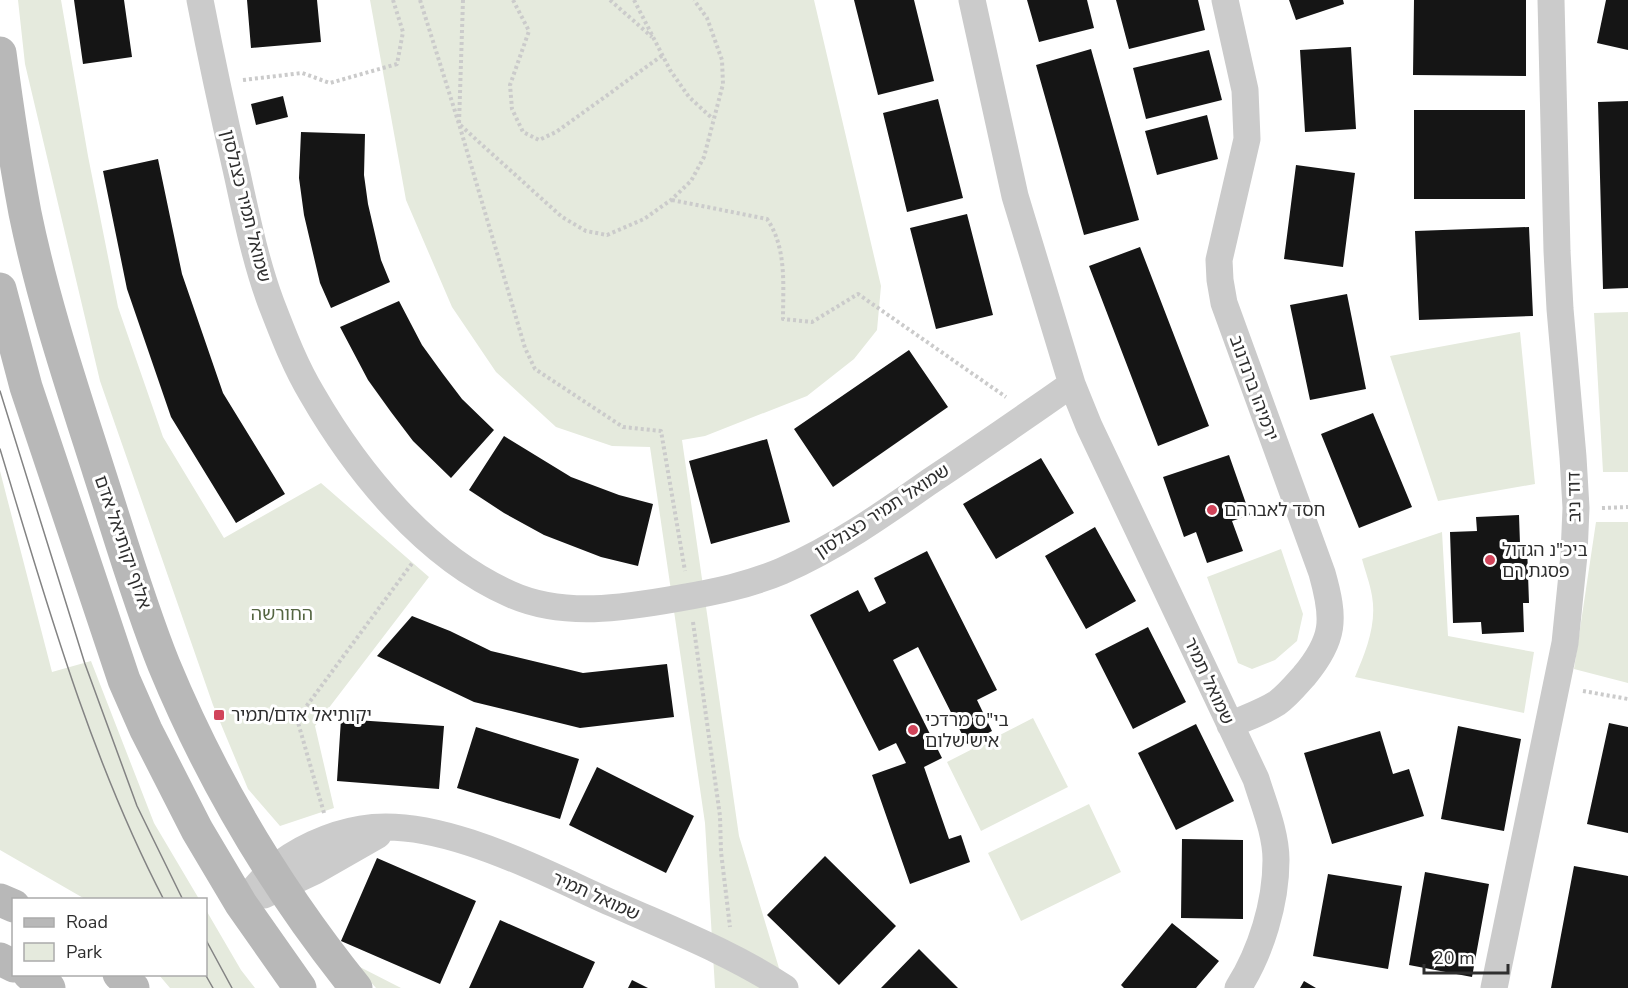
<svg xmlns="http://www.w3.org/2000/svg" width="1628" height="988" font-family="'Nunito Sans','Noto Sans Hebrew',sans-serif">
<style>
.green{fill:#e5eadd}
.building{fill:#151515}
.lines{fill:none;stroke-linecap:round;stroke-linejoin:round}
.path{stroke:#cbcbcb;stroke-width:4;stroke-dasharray:3 3;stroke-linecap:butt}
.street{stroke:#cbcbcb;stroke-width:27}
.secondary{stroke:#b8b8b8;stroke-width:33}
.tram{stroke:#838383;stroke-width:1.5}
.poi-dot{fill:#d1445a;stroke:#fff;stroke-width:2}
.labels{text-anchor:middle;stroke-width:6;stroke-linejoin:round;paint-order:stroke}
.street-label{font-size:18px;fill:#2e2e2e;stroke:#fff}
.poi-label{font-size:18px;fill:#2e2e2e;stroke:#fff;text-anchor:start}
.park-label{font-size:18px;fill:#546541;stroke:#fff}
</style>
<rect width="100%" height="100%" fill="#fff"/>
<path class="green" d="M 18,0 L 61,0 L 88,156 L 118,307 L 163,437 L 224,538 L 321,483 L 429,577 L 315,726 L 334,808 L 280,826 L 248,789 L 213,705 L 100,381 L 25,64 Z
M 370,0 L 814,0 L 881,286 L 877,330 L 854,359 L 807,396 L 705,436 L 682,440 L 739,836 L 785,988 L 715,988 L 705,823 L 650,447 L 612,446 L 556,427 L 496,372 L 452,307 L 406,200 Z
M 1628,312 L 1628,472 L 1603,472 L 1594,313 Z
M 1520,332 L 1535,484 L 1438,501 L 1390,356 Z
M 0,471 L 52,672 L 91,661 L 154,823 L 199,899 L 85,899 L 0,850 Z
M 1596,522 L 1628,522 L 1628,683 L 1574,669 Z
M 1442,532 L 1448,636 L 1534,652 L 1524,713 L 1355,677 C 1366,651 1377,624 1372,596 C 1370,583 1365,571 1362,559 Z
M 1281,549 L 1303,614 L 1297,641 L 1275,660 L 1252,669 L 1238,663 L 1207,577 Z
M 1033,718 L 1068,787 L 981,831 L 947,762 Z
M 1089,804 L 1121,872 L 1021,921 L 988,853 Z
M 206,910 L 241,970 L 255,988 L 170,988 L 159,975 L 206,974 Z
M 356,965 L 401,988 L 376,988 Z"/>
<path class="building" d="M 74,0 L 124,0 L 132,57 L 83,64 Z
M 247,0 L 317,0 L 321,42 L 251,48 Z
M 854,0 L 914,0 L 934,81 L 878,95 Z
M 1027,0 L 1087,0 L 1094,28 L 1039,42 Z
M 1116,0 L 1198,0 L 1205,30 L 1129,49 Z
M 1289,0 L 1343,0 L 1344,4 L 1296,20 Z
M 1414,0 L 1526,0 L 1526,76 L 1413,75 Z
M 1606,0 L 1628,0 L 1628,50 L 1597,43 Z
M 1351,47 L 1356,129 L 1305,132 L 1300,50 Z
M 1091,49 L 1139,220 L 1084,235 L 1036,65 Z
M 1209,50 L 1222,100 L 1146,119 L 1133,68 Z
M 283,96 L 288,117 L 256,125 L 251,104 Z
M 938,99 L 963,198 L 907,212 L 883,113 Z
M 1628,101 L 1628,288 L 1603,289 L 1598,102 Z
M 1414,110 L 1525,110 L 1525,199 L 1414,199 Z
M 1207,115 L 1218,159 L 1157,175 L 1145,131 Z
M 301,132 L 365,134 L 364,175 L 368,204 L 381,260 L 390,282 L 331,308 L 320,283 L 304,215 L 299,178 Z
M 158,159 L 182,274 L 223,393 L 285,494 L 236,523 L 171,417 L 127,289 L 103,171 Z
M 1296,165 L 1355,173 L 1343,267 L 1284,259 Z
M 967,214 L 993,315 L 936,329 L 910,228 Z
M 1529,227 L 1533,316 L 1419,320 L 1415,231 Z
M 1140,247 L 1209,426 L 1158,446 L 1089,266 Z
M 1347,294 L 1366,389 L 1310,400 L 1290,305 Z
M 399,301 L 422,345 L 443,374 L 462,399 L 494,430 L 451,478 L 413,441 L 391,412 L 368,380 L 340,327 Z
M 909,350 L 948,407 L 833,487 L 794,429 Z
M 1373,413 L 1412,507 L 1359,528 L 1321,434 Z
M 504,436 L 571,477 L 619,495 L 653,504 L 638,566 L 601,557 L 544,535 L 504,513 L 469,490 Z
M 767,439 L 790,522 L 711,544 L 689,461 Z
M 1229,455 L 1250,515 L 1232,521 L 1243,551 L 1207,563 L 1196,532 L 1184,537 L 1163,477 Z
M 1041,458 L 1074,513 L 996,559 L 963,504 Z
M 1519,515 L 1520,544 L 1527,545 L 1529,603 L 1523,603 L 1524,632 L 1482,634 L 1481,622 L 1453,623 L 1450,532 L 1477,531 L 1476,517 Z
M 1095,527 L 1136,601 L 1086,629 L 1045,556 Z
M 927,551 L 997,690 L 977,700 L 992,731 L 967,744 L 918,647 L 893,660 L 942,758 L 924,767 L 949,839 L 961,835 L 970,862 L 910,884 L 872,775 L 906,763 L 896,743 L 879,751 L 810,615 L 858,590 L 869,612 L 886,603 L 874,578 Z
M 412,616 L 450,631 L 491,651 L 583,673 L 667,664 L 674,717 L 580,728 L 474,702 L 377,656 Z
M 1148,627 L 1186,702 L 1133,729 L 1095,654 Z
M 341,719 L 444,726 L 439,789 L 337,781 Z
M 1609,723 L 1628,727 L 1628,833 L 1587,824 Z
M 1196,724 L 1234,801 L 1176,830 L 1138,753 Z
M 1458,726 L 1521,739 L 1504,831 L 1441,819 Z
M 476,727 L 579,759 L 560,819 L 457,788 Z
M 1380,731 L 1393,774 L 1409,769 L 1424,816 L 1332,844 L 1304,753 Z
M 597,767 L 694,816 L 666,873 L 569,825 Z
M 1182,839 L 1243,840 L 1243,919 L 1181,918 Z
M 825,856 L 896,926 L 839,985 L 767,915 Z
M 377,858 L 476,901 L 440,984 L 341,941 Z
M 1574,866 L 1628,876 L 1628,988 L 1551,988 Z
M 1425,872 L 1489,884 L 1472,977 L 1409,965 Z
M 1328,874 L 1402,886 L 1388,969 L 1313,956 Z
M 500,920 L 595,962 L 583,988 L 469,988 Z
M 1172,923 L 1219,961 L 1196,988 L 1124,988 L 1121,985 Z
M 919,949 L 958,988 L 881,988 Z
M 632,980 L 648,988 L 628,988 Z
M 1304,981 L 1316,988 L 1300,988 Z"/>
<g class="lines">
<path class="path" d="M 420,0 L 459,124 L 525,348 L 535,369 L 623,427 L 661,431 L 685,571
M 463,0 L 459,124 L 562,217 L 586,231 L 607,235 L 644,219 L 671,200 L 691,181 L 704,157 L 723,84 L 722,60 L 707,18 L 694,0
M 513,0 L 529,31 L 510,85 L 512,109 L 523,132 L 539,140 L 556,132 L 663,55
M 610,0 L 652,37
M 634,0 L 670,70 L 689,97 L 713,119
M 243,80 L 302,73 L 330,83 L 397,64 L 403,32 L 393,0
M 672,200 L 767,219 C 787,248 783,285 783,319 L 812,322 L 858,294 L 1006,397
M 1602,508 L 1628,507
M 693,622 L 720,816 L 721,852 L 730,927
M 1583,691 L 1628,699
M 324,813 L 297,719 L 413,562"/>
<path class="street" d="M 200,0 C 211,57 223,113 236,169 C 246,214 255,260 271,303 C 283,334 295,366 312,394 C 357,472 426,557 510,594 C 563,618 624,608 680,598 C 715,592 749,585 782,571 C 835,548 882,515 929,482 C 977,450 1025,417 1072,384
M 972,0 L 1015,196 L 1072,384 L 1089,426 L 1256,779 C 1264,805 1276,833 1276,860 C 1276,903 1261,952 1238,988
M 1225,0 L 1245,90 L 1247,139 L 1219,260 L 1220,280 L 1224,303 L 1322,573 C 1335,619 1335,639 1304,676 C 1296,685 1287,696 1277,703 C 1263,712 1245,718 1230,725
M 264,895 L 315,871 L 378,835
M 241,904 C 251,893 260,881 271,871 C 295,850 330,834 361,829 C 438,815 544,873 614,904 C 672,930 732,953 785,988
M 1494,988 L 1565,643 L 1574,555 L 1576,508 L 1573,457 L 1560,309 L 1557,251 L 1551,0"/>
<path class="secondary" d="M 0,53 C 7,106 15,160 25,213 C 43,301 72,387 99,472 C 120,537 139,603 164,665 C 212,781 277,890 356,988
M 0,289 L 26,387 L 124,680 L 146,730 L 197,830 L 241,904 L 300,988
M 0,900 L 14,906
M 0,959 L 14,966
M 29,974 L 49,988
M 119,974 L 133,988"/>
<path class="tram" d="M 0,391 L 85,664 L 137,806 L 183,900
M 0,449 C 46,601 90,758 164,900
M 206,940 L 232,988
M 205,974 L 213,988"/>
</g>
<g class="poi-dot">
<circle cx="1212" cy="510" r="6"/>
<circle cx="1490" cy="560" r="6"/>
<rect x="213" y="709" width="12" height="12" rx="3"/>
<circle cx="913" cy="730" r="6"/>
</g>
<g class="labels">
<g class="street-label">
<text transform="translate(246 206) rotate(76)" y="6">שמואל תמיר כצנלסון</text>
<text transform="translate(1254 388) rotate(70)" y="6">ירמיהו ברנדנוב</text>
<text transform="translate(1574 497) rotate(-91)" y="6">דוד ניב</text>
<text transform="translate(882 511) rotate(-33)" y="6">שמואל תמיר כצנלסון</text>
<text transform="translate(123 542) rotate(71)" y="6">אלוף יקותיאל אדם</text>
<text transform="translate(1209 681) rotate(65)" y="6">שמואל תמיר</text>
<text transform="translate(596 896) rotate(24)" y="6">שמואל תמיר</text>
</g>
<g class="poi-label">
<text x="1224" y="516">חסד לאברהם</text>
<text x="1502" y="556">ביכ"נ הגדול<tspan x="1502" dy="21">פסגת רם</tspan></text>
<text x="231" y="721">יקותיאל אדם/תמיר</text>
<text x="925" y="726">בי"ס מרדכי<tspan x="925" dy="21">איש שלום</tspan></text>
</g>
<g class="park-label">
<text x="282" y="620">החורשה</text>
</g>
</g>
<rect x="12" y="898" width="195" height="78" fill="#ffffff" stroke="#ababab" stroke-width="1.5"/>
<rect x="24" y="918" width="30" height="9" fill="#b8b8b8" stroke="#ababab" stroke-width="1.5"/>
<text x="66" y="928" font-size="18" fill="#2e2e2e">Road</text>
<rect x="24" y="943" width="30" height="18" fill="#e5eadd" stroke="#ababab" stroke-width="1.5"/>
<text x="66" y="958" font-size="18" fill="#2e2e2e">Park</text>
<path d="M1424 964v9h84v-9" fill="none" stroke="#2e2e2e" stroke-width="3"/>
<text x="1433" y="964" font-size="18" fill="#2e2e2e" stroke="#ffffff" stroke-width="4.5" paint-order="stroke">20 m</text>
</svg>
